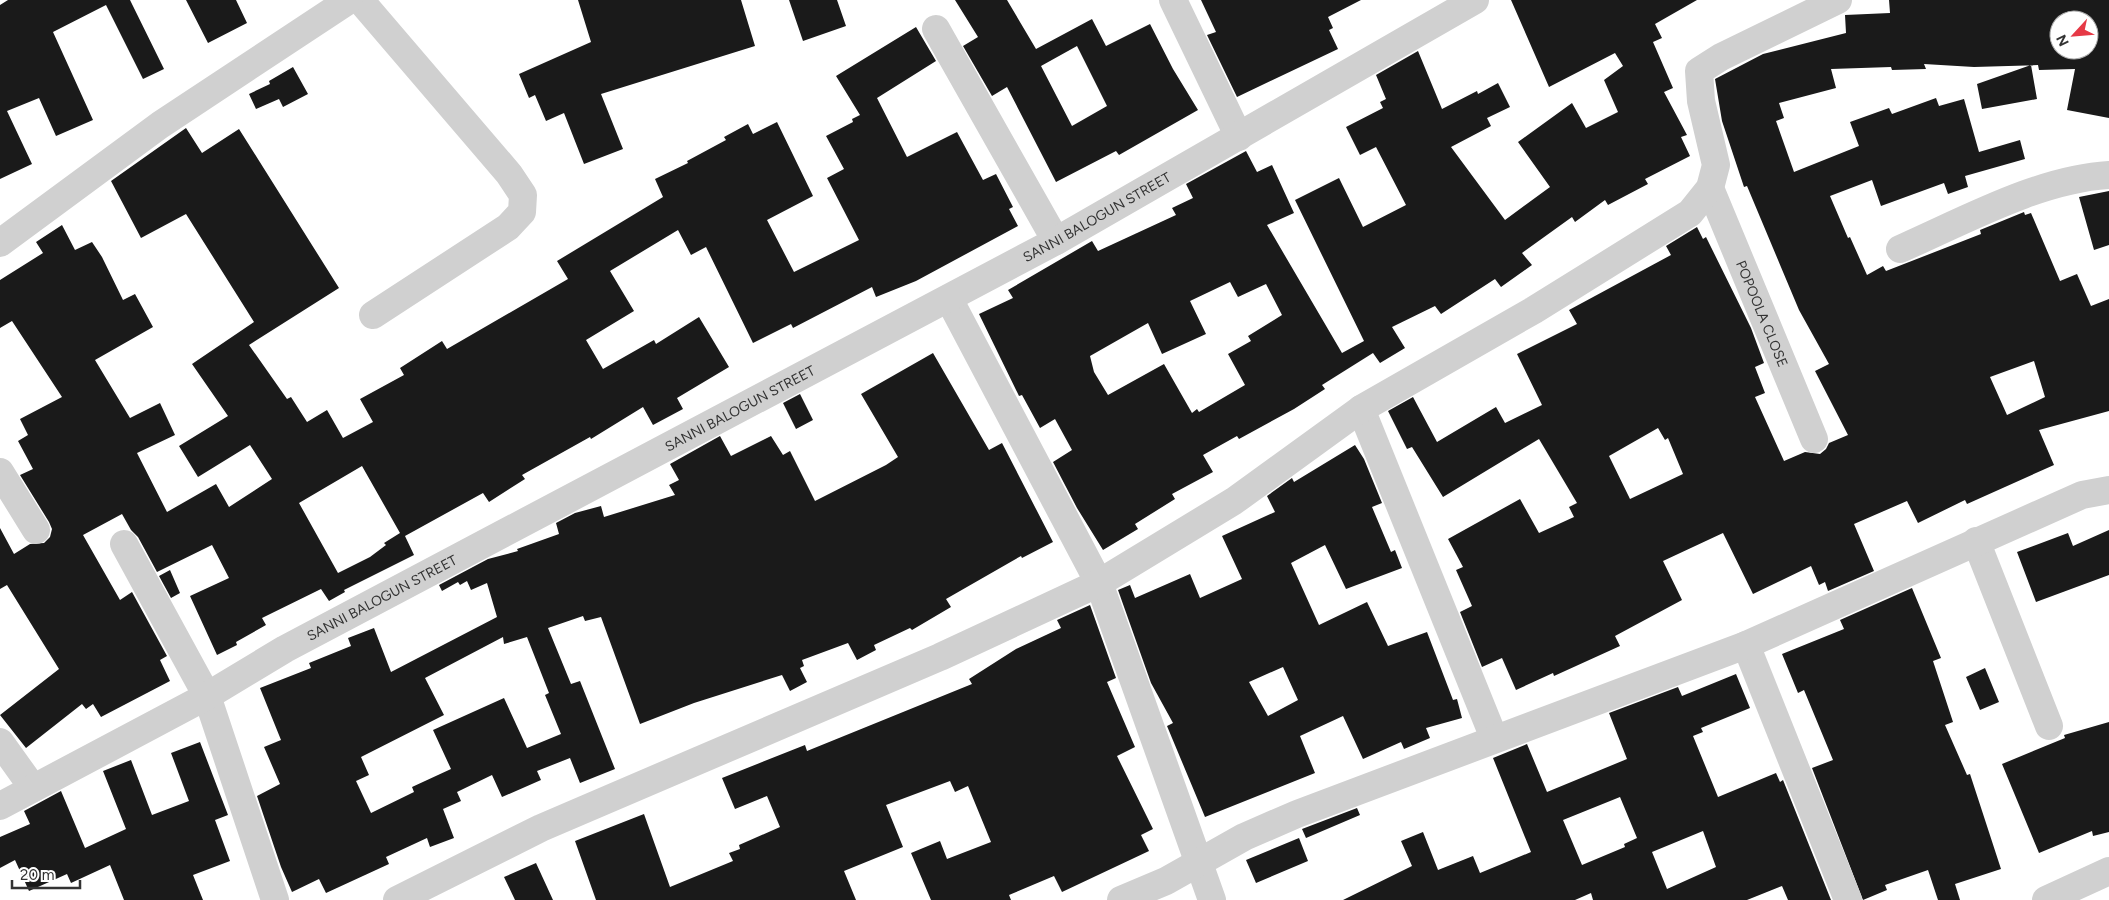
<svg xmlns="http://www.w3.org/2000/svg" width="2109" height="900" font-family="Figtree,sans-serif">
<style>
.building{fill:#1a1a1a;fill-rule:evenodd}
.lines{fill:none;stroke-linecap:round;stroke-linejoin:round}
.minor{stroke:#d0d0d0;stroke-width:28}
.labels{text-anchor:middle;stroke-width:5;stroke-linejoin:round;paint-order:stroke}
.street-label{font-size:14px;fill:#333;stroke:#fff}
</style>
<rect width="100%" height="100%" fill="#fff"/>
<path class="building" d="M 8,0 L 130,0 L 164,69 L 143,79 L 106,5 L 53,32 L 93,120 L 56,136 L 39,98 L 7,111 L 32,164 L 0,179 L 0,5 Z
M 186,0 L 236,0 L 247,23 L 208,43 Z
M 578,0 L 741,0 L 755,46 L 601,94 L 623,149 L 584,164 L 564,113 L 546,121 L 535,95 L 529,98 L 519,74 L 591,42 Z
M 789,0 L 837,0 L 846,26 L 803,41 Z
M 955,0 L 1007,0 L 1036,49 L 1092,19 L 1106,46 L 1150,24 L 1173,69 L 1198,110 L 1119,155 L 1116,151 L 1056,182 L 1007,87 L 992,96 L 963,46 L 978,37 ZM 1077,46 L 1107,106 L 1072,126 L 1041,66 Z
M 1201,0 L 1361,0 L 1328,17 L 1333,28 L 1329,30 L 1338,49 L 1237,97 L 1207,35 L 1216,32 Z
M 1511,0 L 1697,0 L 1655,24 L 1662,38 L 1653,42 L 1673,88 L 1664,92 L 1687,135 L 1681,137 L 1690,156 L 1645,179 L 1648,184 L 1608,205 L 1605,200 L 1575,222 L 1572,217 L 1522,253 L 1532,265 L 1501,287 L 1495,279 L 1441,314 L 1435,306 L 1392,327 L 1405,348 L 1380,363 L 1373,353 L 1322,385 L 1325,389 L 1294,409 L 1239,439 L 1237,436 L 1203,455 L 1213,472 L 1172,494 L 1175,499 L 1135,524 L 1138,529 L 1103,550 L 1077,508 L 1053,462 L 1072,450 L 1055,419 L 1040,428 L 1022,395 L 1019,396 L 979,314 L 1013,298 L 1008,290 L 1092,241 L 1098,251 L 1176,215 L 1172,208 L 1193,198 L 1186,184 L 1246,151 L 1257,172 L 1272,165 L 1294,213 L 1267,225 L 1342,353 L 1364,341 L 1295,200 L 1339,178 L 1363,227 L 1406,205 L 1376,147 L 1360,155 L 1346,127 L 1383,108 L 1380,102 L 1386,99 L 1376,75 L 1418,51 L 1442,109 L 1477,91 L 1478,94 L 1498,83 L 1510,107 L 1487,118 L 1491,126 L 1451,147 L 1505,220 L 1550,187 L 1518,142 L 1572,103 L 1586,128 L 1618,112 L 1604,80 L 1623,66 L 1615,53 L 1549,87 ZM 1230,282 L 1238,297 L 1266,284 L 1282,315 L 1248,336 L 1251,341 L 1228,354 L 1245,385 L 1199,412 L 1197,409 L 1192,413 L 1164,364 L 1108,395 L 1094,372 L 1090,356 L 1148,323 L 1162,354 L 1206,334 L 1190,301 Z
M 1889,0 L 2109,0 L 2109,118 L 2067,110 L 2075,69 L 2039,70 L 2038,65 L 1974,67 L 1924,64 L 1926,69 L 1892,70 L 1891,67 L 1831,69 L 1836,88 L 1779,103 L 1784,118 L 1776,121 L 1794,172 L 1859,146 L 1850,122 L 1889,108 L 1892,114 L 1936,98 L 1939,106 L 1964,99 L 1979,152 L 2020,140 L 2025,159 L 1965,176 L 1968,187 L 1948,194 L 1944,183 L 1881,206 L 1872,180 L 1830,196 L 1848,238 L 1850,237 L 1867,275 L 1883,266 L 1886,271 L 1981,234 L 1980,230 L 2024,212 L 2025,215 L 2031,213 L 2060,281 L 2077,274 L 2091,306 L 2109,299 L 2109,411 L 2039,430 L 2054,465 L 1967,504 L 1965,500 L 1918,523 L 1907,501 L 1854,524 L 1874,571 L 1828,591 L 1825,582 L 1819,585 L 1811,566 L 1753,594 L 1723,533 L 1663,561 L 1682,600 L 1615,636 L 1620,646 L 1554,676 L 1553,673 L 1516,690 L 1502,658 L 1482,667 L 1460,612 L 1472,606 L 1456,570 L 1463,567 L 1448,539 L 1520,499 L 1539,533 L 1574,517 L 1569,507 L 1577,503 L 1539,439 L 1443,497 L 1412,447 L 1407,449 L 1388,411 L 1413,397 L 1437,442 L 1496,407 L 1505,423 L 1542,405 L 1517,354 L 1577,324 L 1569,310 L 1671,255 L 1666,246 L 1697,227 L 1703,239 L 1706,237 L 1751,328 L 1764,363 L 1755,367 L 1765,393 L 1755,397 L 1784,461 L 1805,452 L 1820,454 L 1826,449 L 1829,443 L 1848,435 L 1815,371 L 1829,364 L 1799,310 L 1747,186 L 1744,187 L 1722,121 L 1715,79 L 1763,54 L 1846,33 L 1845,15 L 1890,13 ZM 2059,20 L 2089,20 L 2089,50 L 2059,50 ZM 2034,361 L 2045,397 L 2007,415 L 1990,377 ZM 1658,428 L 1665,440 L 1668,438 L 1683,474 L 1630,499 L 1609,456 Z
M 916,27 L 936,61 L 877,98 L 907,157 L 957,132 L 983,180 L 996,174 L 1013,207 L 1009,209 L 1018,226 L 916,281 L 876,297 L 872,287 L 793,328 L 791,324 L 753,343 L 706,247 L 691,255 L 678,230 L 610,271 L 634,311 L 586,340 L 603,369 L 654,340 L 656,344 L 699,317 L 729,367 L 677,398 L 683,409 L 653,425 L 643,407 L 591,439 L 590,437 L 522,475 L 525,479 L 489,502 L 483,493 L 405,536 L 414,555 L 344,590 L 345,592 L 329,601 L 321,589 L 262,618 L 266,625 L 236,642 L 237,645 L 217,655 L 190,596 L 229,578 L 212,545 L 157,572 L 138,537 L 131,530 L 122,514 L 83,535 L 120,600 L 132,592 L 167,656 L 160,660 L 170,681 L 101,717 L 93,704 L 86,709 L 82,704 L 26,748 L 0,715 L 59,669 L 7,585 L 0,589 L 0,528 L 14,554 L 30,544 L 44,543 L 50,537 L 52,529 L 49,522 L 20,475 L 33,469 L 18,441 L 28,435 L 20,419 L 62,397 L 12,321 L 0,328 L 0,280 L 43,253 L 36,242 L 62,225 L 75,250 L 92,242 L 102,257 L 123,300 L 135,294 L 153,327 L 95,360 L 130,418 L 160,403 L 175,435 L 137,453 L 167,512 L 216,484 L 229,507 L 272,479 L 250,445 L 198,477 L 179,446 L 228,416 L 192,364 L 254,322 L 186,214 L 141,238 L 111,181 L 186,128 L 202,153 L 239,129 L 339,288 L 249,345 L 287,399 L 291,397 L 307,422 L 327,410 L 343,438 L 373,422 L 360,399 L 404,375 L 400,368 L 442,341 L 447,349 L 568,279 L 557,261 L 663,197 L 655,179 L 688,163 L 687,161 L 726,140 L 724,137 L 748,124 L 753,134 L 777,122 L 813,196 L 767,220 L 794,272 L 859,240 L 827,178 L 844,169 L 826,136 L 853,122 L 852,119 L 860,115 L 836,76 ZM 362,466 L 400,533 L 384,543 L 386,545 L 370,557 L 338,573 L 299,503 Z
M 2031,65 L 2037,99 L 1982,109 L 1977,84 Z
M 293,67 L 308,94 L 283,107 L 279,99 L 256,109 L 249,94 L 270,84 L 269,81 Z
M 2109,191 L 2109,245 L 2094,250 L 2079,197 Z
M 933,353 L 989,450 L 1002,443 L 1053,542 L 1022,558 L 1021,556 L 946,599 L 951,607 L 912,630 L 910,628 L 874,645 L 876,650 L 857,660 L 848,643 L 802,660 L 804,666 L 800,668 L 807,682 L 790,691 L 782,675 L 694,703 L 640,724 L 601,617 L 585,621 L 583,616 L 548,628 L 571,684 L 580,681 L 615,769 L 580,783 L 570,758 L 537,771 L 541,780 L 502,797 L 492,775 L 457,792 L 461,801 L 443,809 L 454,838 L 430,847 L 427,838 L 386,857 L 389,864 L 326,893 L 319,879 L 292,892 L 281,867 L 257,796 L 280,784 L 264,747 L 281,740 L 260,688 L 311,668 L 309,663 L 351,646 L 348,638 L 374,628 L 391,672 L 497,617 L 487,583 L 471,590 L 467,581 L 460,585 L 458,582 L 442,591 L 439,585 L 488,559 L 518,551 L 517,549 L 559,534 L 556,523 L 575,513 L 601,506 L 604,517 L 675,495 L 669,485 L 679,480 L 670,464 L 720,436 L 731,456 L 771,436 L 783,455 L 790,451 L 815,501 L 886,465 L 898,457 L 861,394 ZM 503,637 L 504,644 L 527,637 L 549,693 L 545,695 L 561,734 L 527,748 L 504,698 L 433,730 L 451,769 L 412,787 L 414,792 L 371,813 L 356,781 L 369,775 L 361,757 L 444,715 L 425,678 Z
M 800,394 L 813,420 L 796,429 L 783,403 Z
M 1355,445 L 1364,459 L 1382,503 L 1372,507 L 1391,552 L 1395,550 L 1402,568 L 1346,589 L 1325,545 L 1291,563 L 1319,625 L 1367,602 L 1388,646 L 1427,632 L 1453,700 L 1457,699 L 1462,718 L 1426,728 L 1430,738 L 1404,749 L 1401,742 L 1363,759 L 1343,716 L 1300,736 L 1315,773 L 1205,817 L 1167,726 L 1173,723 L 1151,683 L 1118,590 L 1130,585 L 1135,598 L 1190,574 L 1200,598 L 1242,579 L 1222,536 L 1275,512 L 1267,496 L 1292,478 L 1294,482 ZM 1283,667 L 1298,700 L 1268,716 L 1249,682 Z
M 2109,530 L 2109,575 L 2036,602 L 2017,552 L 2068,533 L 2073,546 Z
M 170,570 L 180,593 L 171,598 L 159,576 Z
M 1912,588 L 1941,658 L 1933,661 L 1953,722 L 1945,725 L 1967,775 L 1970,774 L 2001,869 L 1955,884 L 1960,900 L 1938,900 L 1928,870 L 1885,885 L 1887,890 L 1863,900 L 1812,768 L 1833,760 L 1804,690 L 1798,693 L 1782,654 L 1844,629 L 1840,620 Z
M 1090,605 L 1116,678 L 1107,682 L 1135,747 L 1117,756 L 1153,829 L 1141,835 L 1149,851 L 1062,892 L 1054,876 L 1009,895 L 1011,900 L 931,900 L 911,853 L 940,841 L 947,859 L 991,842 L 968,786 L 955,792 L 950,781 L 886,805 L 903,847 L 844,871 L 856,900 L 596,900 L 575,841 L 644,814 L 670,887 L 733,861 L 729,853 L 740,849 L 739,845 L 780,827 L 767,796 L 735,809 L 722,778 L 805,745 L 807,751 L 972,684 L 969,679 L 1016,649 L 1061,628 L 1057,620 Z
M 1985,668 L 1999,702 L 1980,710 L 1966,677 Z
M 1736,674 L 1750,708 L 1701,728 L 1703,732 L 1693,736 L 1718,797 L 1776,773 L 1780,782 L 1783,780 L 1831,900 L 1788,900 L 1782,886 L 1747,900 L 1593,900 L 1591,893 L 1575,900 L 1343,900 L 1412,866 L 1401,841 L 1423,832 L 1438,870 L 1473,856 L 1480,873 L 1531,852 L 1493,758 L 1527,744 L 1547,792 L 1627,759 L 1609,713 L 1678,687 L 1682,696 ZM 1620,797 L 1637,838 L 1624,844 L 1625,847 L 1582,865 L 1563,820 ZM 1703,831 L 1716,867 L 1667,889 L 1652,852 Z
M 2109,722 L 2109,832 L 2093,836 L 2092,831 L 2039,853 L 2002,764 L 2065,738 L 2064,735 Z
M 200,742 L 228,815 L 215,820 L 230,861 L 193,875 L 203,900 L 124,900 L 110,865 L 71,883 L 67,874 L 29,891 L 15,860 L 0,868 L 0,837 L 30,824 L 24,811 L 61,791 L 85,848 L 126,829 L 103,771 L 131,760 L 152,815 L 189,801 L 171,753 Z
M 1357,808 L 1360,815 L 1306,838 L 1302,829 Z
M 1299,838 L 1308,861 L 1256,883 L 1246,860 Z
M 536,863 L 553,900 L 515,900 L 504,877 Z"/>
<g class="lines">
<g class="minor">
<path d="M 360,0 L 509,174 L 523,195 L 522,212 L 508,227 L 373,315"/>
<path d="M 1173,0 L 1239,137"/>
<path d="M 936,29 L 1056,241"/>
<path id="s1" d="M 1710,188 L 1814,439"/>
<path d="M 0,243 L 160,125 L 349,0"/>
<path d="M 1900,249 C 1964,221 2039,179 2109,175"/>
<path d="M 949,299 L 1099,583 L 1212,900"/>
<path d="M 1361,409 L 1494,738"/>
<path d="M 0,472 L 36,530"/>
<path d="M 1976,541 L 2049,726"/>
<path d="M 124,544 L 207,696 L 275,900"/>
<path d="M 1746,645 L 1848,900"/>
<path d="M 0,742 L 33,788"/>
<path id="s2" d="M 0,806 L 207,696 L 285,649 L 1056,241 L 1475,0"/>
<path d="M 397,900 L 541,828 L 940,657 L 1099,583 L 1234,501 L 1361,409 L 1534,310 L 1690,213 L 1710,188 L 1716,165 L 1701,101 L 1699,71 L 1721,57 L 1838,0"/>
<path d="M 1121,900 L 1166,881 L 1244,837 L 1297,814 L 1746,645 L 2082,495 L 2109,490"/>
<path d="M 2046,900 L 2109,871"/>
</g>
</g>
<g class="labels">
<g class="street-label">
<text dy="5" stroke="none"><textPath href="#s2" startOffset="1245">SANNI BALOGUN STREET</textPath></text>
<text dy="5" stroke="none"><textPath href="#s1" startOffset="136">POPOOLA CLOSE</textPath></text>
<text dy="5" stroke="none"><textPath href="#s2" startOffset="840">SANNI BALOGUN STREET</textPath></text>
<text dy="5" stroke="none"><textPath href="#s2" startOffset="435">SANNI BALOGUN STREET</textPath></text>
</g>
</g>
<g transform="translate(2074 35) rotate(244)"><circle r="24" fill="#ffffff" stroke="#adadad"/>
<path d="M0-4L9 19L0 12L-9 19Z" fill="#e63946"/>
<text y="-8" font-size="14" font-weight="bold" text-anchor="middle" fill="#333333">N</text>
</g>
<path d="M12 880v8h68v-8" fill="none" stroke="#333333" stroke-width="2.5"/>
<text x="20" y="880" font-size="15" fill="#333333" stroke="#ffffff" stroke-width="4" paint-order="stroke">20 m</text>
</svg>
